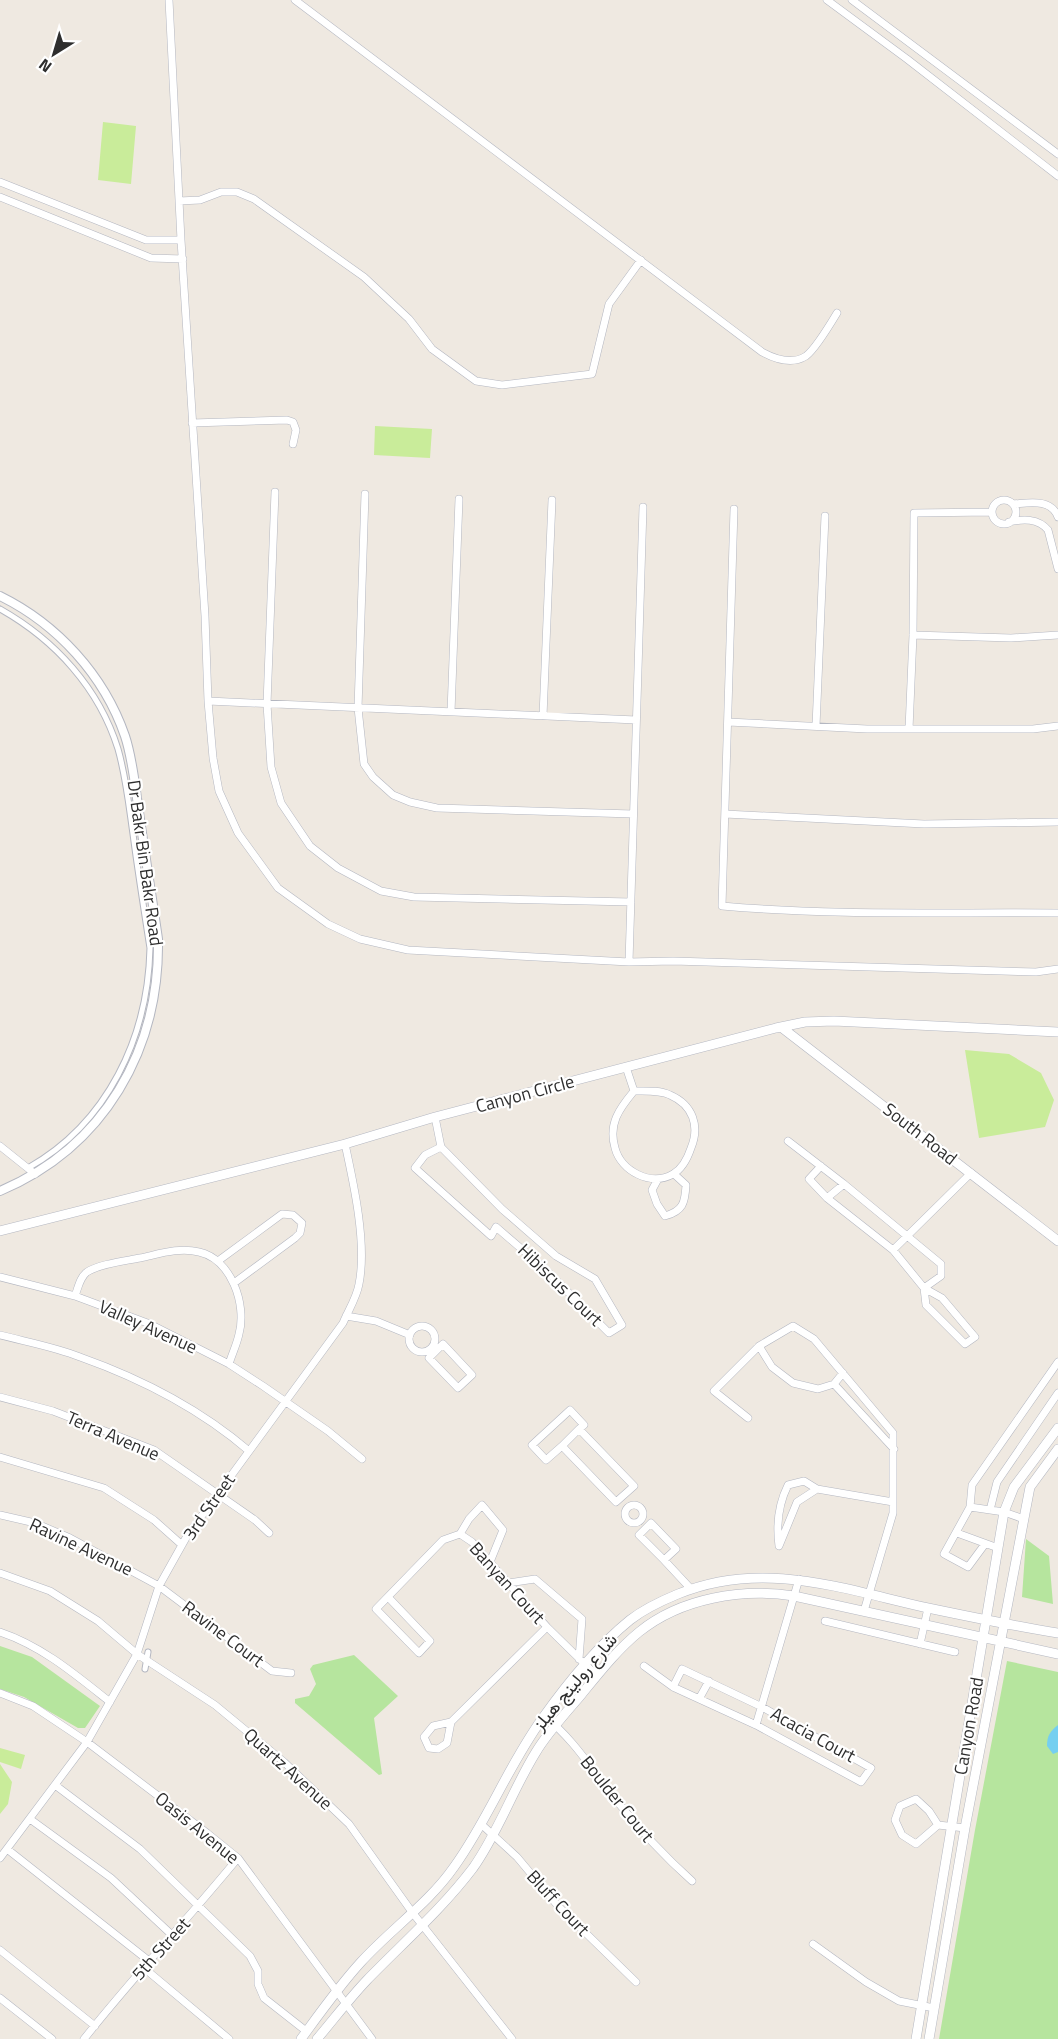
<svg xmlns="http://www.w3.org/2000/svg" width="1058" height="2039" font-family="'Titillium Web',Vazirmatn,sans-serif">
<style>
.green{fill:#b6e59e}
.pitch{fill:#c9ec9a}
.water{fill:#75cff0}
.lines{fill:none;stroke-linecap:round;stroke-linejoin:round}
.pedestrian-casing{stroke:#b4b7c1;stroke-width:7}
.minor-casing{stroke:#b4b7c1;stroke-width:8}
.tertiary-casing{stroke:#b4b7c1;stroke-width:10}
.secondary-casing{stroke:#b4b7c1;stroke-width:10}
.pedestrian{stroke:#fff;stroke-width:5}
.minor{stroke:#fff;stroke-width:7}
.tertiary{stroke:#fff;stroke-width:8}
.secondary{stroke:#fff;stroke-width:9}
.labels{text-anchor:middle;stroke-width:4.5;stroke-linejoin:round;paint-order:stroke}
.street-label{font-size:18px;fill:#2e2e2e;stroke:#fff}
</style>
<rect width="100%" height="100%" fill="#efe9e1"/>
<path class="green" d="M 1026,1539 L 1049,1556 L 1053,1604 L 1022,1597 Z
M 0,1646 L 32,1657 L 100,1706 L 85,1728 L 78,1728 L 24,1697 L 0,1689 Z
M 354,1655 L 398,1696 L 374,1718 L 382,1774 L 379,1775 L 295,1703 L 295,1699 L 309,1696 L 316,1684 L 310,1669 L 313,1665 Z
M 1007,1661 L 1058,1672 L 1058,2039 L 939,2039 L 975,1830 Z"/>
<path class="pitch" d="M 103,122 L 136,126 L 131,184 L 98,180 Z
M 375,426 L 432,429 L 430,458 L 374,455 Z
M 965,1050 L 1009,1054 L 1041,1073 L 1054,1100 L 1045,1127 L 979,1138 Z
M 0,1748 L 25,1755 L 21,1769 L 0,1762 Z
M 0,1764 L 12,1782 L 8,1804 L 0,1814 Z"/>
<path class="water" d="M 1058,1725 L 1058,1752 L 1053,1754 L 1047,1746 C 1047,1736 1050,1731 1058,1725 Z"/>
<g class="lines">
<g class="pedestrian-casing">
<path id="pedestrian" d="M 0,609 C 55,640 99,688 118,749 C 126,777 129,806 133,834 C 138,872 144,910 150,948 C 148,1037 108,1123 28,1168
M 145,1669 L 148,1652"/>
</g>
<g class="minor-casing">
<path id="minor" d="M 169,0 L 181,240 L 205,616 L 208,701 L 213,758 L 219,791 L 238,833 L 278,888 L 328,924 L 360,939 L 408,950 L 629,962 L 673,961 L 1036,972 L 1058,969
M 295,0 L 762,352 C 775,359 792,365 806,356 C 814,350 831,323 837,313
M 827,0 L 907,59 L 1058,176
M 852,0 L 1058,154
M 0,182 L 146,240 L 181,240
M 0,197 L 151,258 L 183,259
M 179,201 L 200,200 L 221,192 L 237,192 L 254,199 L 364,277 L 409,319 L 432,349 L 476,381 L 502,385 L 592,374 L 609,304 L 641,260
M 192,423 L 287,420 L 293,422 L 296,430 L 293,444
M 275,492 L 267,704 L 271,767 L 281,803 L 310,846 L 338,868 L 381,891 L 414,897 L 631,902
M 365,494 L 358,708 L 364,764 L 373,777 L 393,795 L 410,802 L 437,808 L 633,814
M992 512a12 12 0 1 1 24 0a12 12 0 1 1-24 0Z
M 1013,504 C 1029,503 1051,498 1058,517
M 734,509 L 722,906 C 834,916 946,912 1058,913
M 1009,522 C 1023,519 1038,518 1048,530 L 1058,569
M 913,635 L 1011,638 L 1058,635
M 208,701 L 636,720
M 451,712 L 459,499
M 543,716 L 552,500
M 728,722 L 867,729 L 1033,729 L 1058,726
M 816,726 L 825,516
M 909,729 L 913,635 L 914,513 L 991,512
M 725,814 L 924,824 L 1058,822
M 629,962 L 643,507
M 626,1067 L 634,1091 C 619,1109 608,1124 615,1148 C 621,1171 651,1187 673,1174 C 682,1169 688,1157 691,1148 C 700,1126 693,1105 670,1095 C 660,1090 646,1091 634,1091
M 435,1117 L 441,1147 L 425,1155 L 415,1168 L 491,1236 L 496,1227 L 546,1270 L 609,1333 L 622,1325 L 595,1279 L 556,1256 L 502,1209 L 441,1147
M 788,1141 L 844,1184 L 941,1264 L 941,1276 L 924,1288
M 0,1146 L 35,1174
M 821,1166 L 809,1179 L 827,1198 L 893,1250 L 924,1288 L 942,1298 L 975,1337 L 965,1344 L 926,1305 L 924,1288
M 658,1179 L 652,1190 L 657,1204 L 665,1216 C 683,1211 685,1203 686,1185 L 674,1174
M 827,1198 L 844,1184
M 893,1250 L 971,1173
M 218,1261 L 282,1214 L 293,1215 L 302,1223 L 300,1233 L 295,1238 L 234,1283
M 0,1277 L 75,1296 L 150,1324 L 229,1364 L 263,1386 L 328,1431 L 362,1459
M 75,1296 C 78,1288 80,1277 87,1272 C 99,1264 125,1261 140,1258 C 159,1254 179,1247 199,1252 C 231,1259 247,1304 239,1334 C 237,1344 232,1354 229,1364
M 346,1316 L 376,1321 L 410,1335
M409 1339a13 13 0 1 1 26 0a13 13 0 1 1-26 0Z
M 0,1335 C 27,1342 55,1347 80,1357 C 142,1379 200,1409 249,1451
M 443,1344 L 472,1375 L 458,1388 L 429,1358 Z
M 759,1346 L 772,1367 L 793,1383 L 818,1389 L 834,1384 L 843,1373
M 834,1384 L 894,1449
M 0,1397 L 53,1411 L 154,1450 L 255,1520 L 269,1533
M 748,1418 L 714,1391 L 759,1346 L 793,1326 L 814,1339 L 893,1433 L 893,1513 L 864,1611
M 579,1429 L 634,1486 L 616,1502 L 562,1446 Z
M 562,1446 L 546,1460 L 532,1445 L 570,1410 L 584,1425 L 579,1429
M 0,1457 L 104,1488 L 154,1520 L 182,1545
M 817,1489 L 797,1502 L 779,1546 C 776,1524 778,1505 788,1485 L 804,1481 L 817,1489 L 893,1502
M625 1514a9 9 0 1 1 18 0a9 9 0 1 1-18 0Z
M 970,1507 L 1004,1512 L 1024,1519
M 990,1510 L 997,1482 L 1058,1393
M 0,1515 L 35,1523 L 70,1538 L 159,1586 L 272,1671 L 291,1673
M 651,1523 L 676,1549 L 664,1560 L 639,1535 Z
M 957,1533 L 998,1548
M 460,1534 L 469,1519 L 482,1505 L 503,1530 L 490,1562
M 985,1544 L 968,1567 L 944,1554 L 970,1507 L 972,1485 L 1058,1362
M 664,1560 L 691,1589
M 0,1573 L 50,1591 L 98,1621 L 137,1654 L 215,1705 L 284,1762 L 349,1824 L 412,1912 L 512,2039
M 508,1583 L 535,1579 L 582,1619 L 579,1659
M 388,1597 L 430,1641 L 419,1653 L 376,1609 L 443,1540 L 460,1534 L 472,1542 L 547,1627 L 597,1676
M 825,1621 L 955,1652
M 0,1632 C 42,1646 76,1675 110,1702
M 920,1644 L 928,1608
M 644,1666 L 673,1687 L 756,1725 L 861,1782 L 871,1768 L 762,1707 L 682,1669 L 673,1687
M 0,1693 L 33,1706 L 87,1742 L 207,1833 L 238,1858 L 372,2039
M 699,1699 L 709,1681
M 544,1716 C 573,1738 593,1771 616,1800 C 639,1829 664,1856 692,1881
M 451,1722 L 447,1743 L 438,1749 L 429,1748 L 424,1737 L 433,1726 L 451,1722 L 547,1627
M 756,1725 L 799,1579
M 55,1785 L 140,1849 L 250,1956 L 258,1971 L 258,1984 L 264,1998 L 306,2031
M 30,1819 L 111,1878 L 173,1936
M 481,1824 L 517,1857 L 558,1906 L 636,1982
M 938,1825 L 916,1844 L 902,1835 L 895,1820 L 900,1806 L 916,1799 L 929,1811 L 938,1825 L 965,1828
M 7,1849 L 149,1961
M 0,1858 L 87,1742 L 137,1654 L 159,1586 L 187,1536 L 343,1323 C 348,1311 357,1297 359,1284 C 367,1244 354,1185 345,1144
M 813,1944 L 866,1982 L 899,2001 L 934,2008
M 0,1950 L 95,2026
M 144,1968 L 229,2039
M 0,1998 L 52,2039
M 84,2039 C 133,1977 188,1919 238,1858"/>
</g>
<g class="tertiary-casing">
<path id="tertiary" d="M 0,596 C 57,624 104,675 125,736 C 133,760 135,787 139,812 C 145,855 152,897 158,939 C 160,1050 104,1147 0,1191"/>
</g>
<g class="secondary-casing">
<path id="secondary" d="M 781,1027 L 1058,1241
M 0,1231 L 345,1144 L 435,1117 L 776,1028 L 805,1022 L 834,1021 L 1058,1032
M 301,2039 C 320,2013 339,1986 361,1962 C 391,1929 429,1903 454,1867 C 488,1820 508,1766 542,1719 C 566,1685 598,1646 630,1620 C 644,1609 661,1601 678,1594 C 763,1559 842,1589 928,1608 C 971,1617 1014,1626 1058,1633
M 317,2039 C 334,2019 349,1999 367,1980 C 403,1943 442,1909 473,1868 C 498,1833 513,1789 536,1752 C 548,1732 565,1714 581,1695 C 599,1673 617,1650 639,1632 C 681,1598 742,1588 794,1596 L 1058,1654
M 916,2039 L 1004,1512 L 1014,1487 L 1058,1428
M 929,2039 L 965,1828 L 1030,1487 L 1058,1449"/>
</g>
<use href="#pedestrian" class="pedestrian"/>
<use href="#minor" class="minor"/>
<use href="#tertiary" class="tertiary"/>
<use href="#secondary" class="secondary"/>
</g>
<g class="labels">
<g class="street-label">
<text transform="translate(145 863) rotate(82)" y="6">Dr Bakr Bin Bakr Road</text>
<text transform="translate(525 1094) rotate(-15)" y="6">Canyon Circle</text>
<text transform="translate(920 1134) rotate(38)" y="6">South Road</text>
<text transform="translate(560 1285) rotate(44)" y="6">Hibiscus Court</text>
<text transform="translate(148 1327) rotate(24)" y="6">Valley Avenue</text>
<text transform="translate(113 1436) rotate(23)" y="6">Terra Avenue</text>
<text transform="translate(209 1507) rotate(-55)" y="6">3rd Street</text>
<text transform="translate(81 1547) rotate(25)" y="6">Ravine Avenue</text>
<text transform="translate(507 1583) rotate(48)" y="6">Banyan Court</text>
<text transform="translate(223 1634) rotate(37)" y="6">Ravine Court</text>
<text transform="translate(575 1682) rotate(-50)" y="6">شارع رولينج هيلز</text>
<text transform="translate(969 1726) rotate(-80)" y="6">Canyon Road</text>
<text transform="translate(813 1735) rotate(29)" y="6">Acacia Court</text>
<text transform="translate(288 1769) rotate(42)" y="6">Quartz Avenue</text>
<text transform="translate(617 1799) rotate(51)" y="6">Boulder Court</text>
<text transform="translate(197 1828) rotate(39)" y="6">Oasis Avenue</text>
<text transform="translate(558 1903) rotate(47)" y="6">Bluff Court</text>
<text transform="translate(161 1949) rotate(-48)" y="6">5th Street</text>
</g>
</g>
<g transform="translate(54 54) rotate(217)" stroke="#ffffff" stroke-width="4.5" paint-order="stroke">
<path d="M0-4.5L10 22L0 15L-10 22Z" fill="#2e2e2e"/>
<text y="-9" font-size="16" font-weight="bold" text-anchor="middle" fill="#2e2e2e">N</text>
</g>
</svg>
